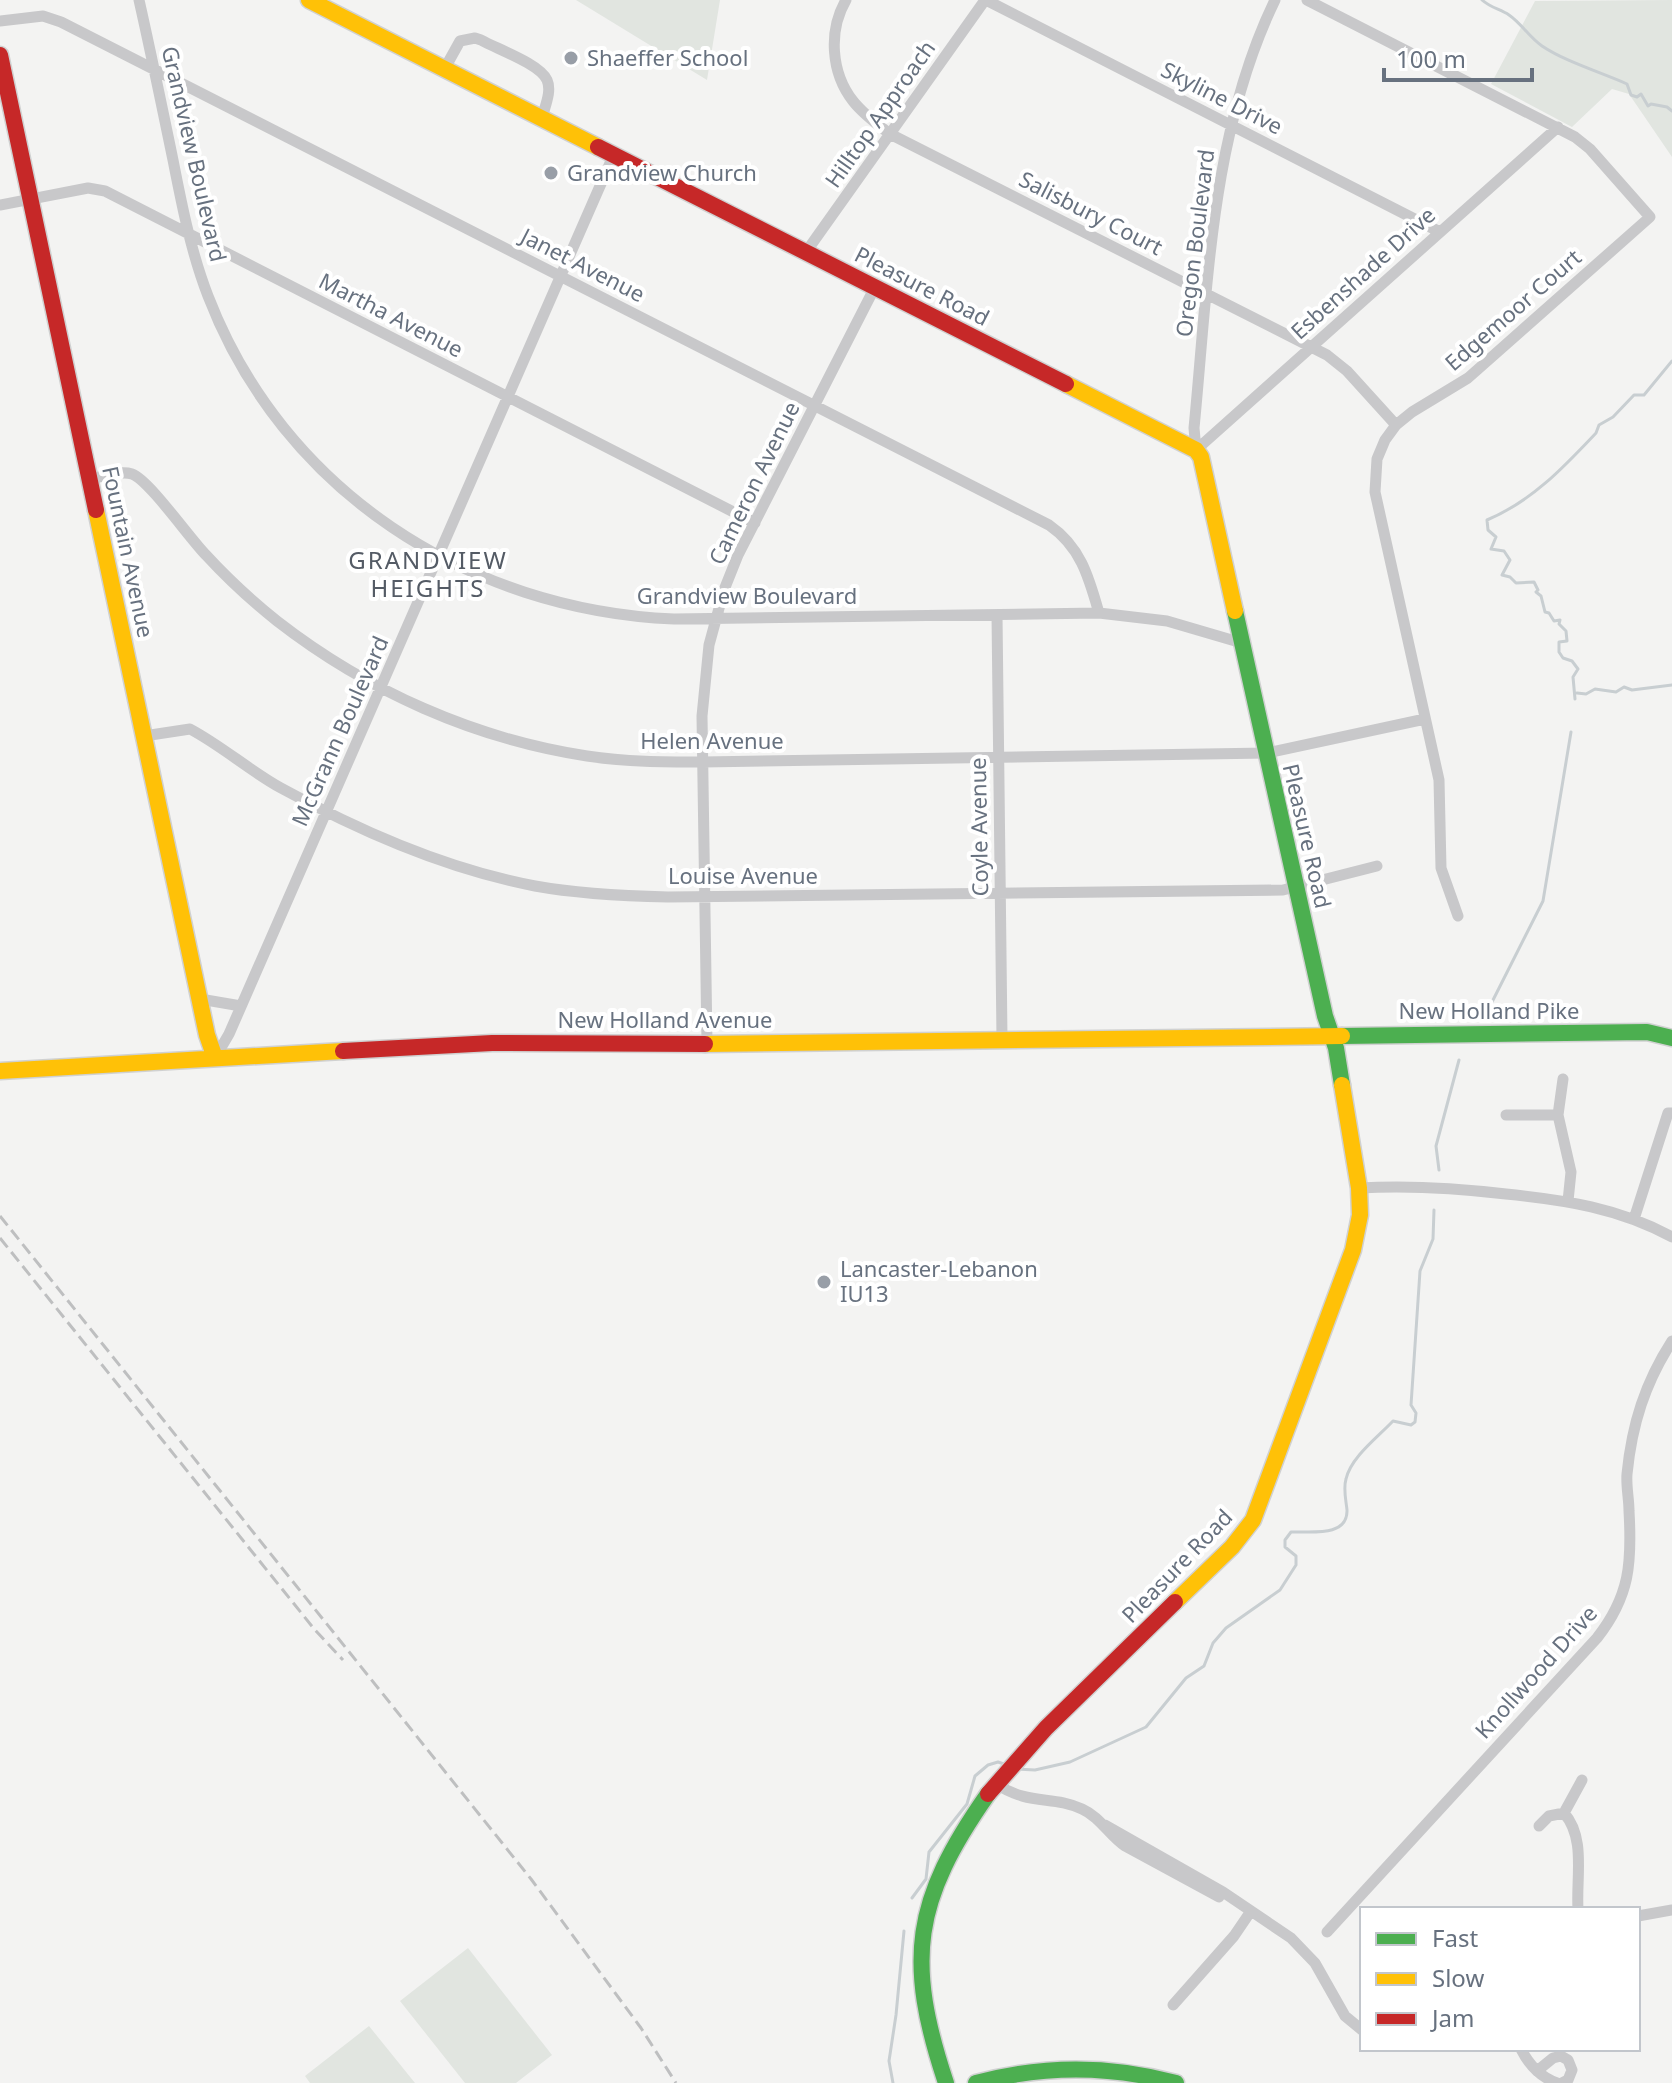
<svg xmlns="http://www.w3.org/2000/svg" width="1672" height="2083" font-family="'Noto Sans',sans-serif">
<style>
.green{fill:#e1e5e0}
.lines{fill:none;stroke-linecap:round;stroke-linejoin:round}
.stream{stroke:#c8ced1;stroke-width:3}
.fast-casing{stroke:#d0d1d1;stroke-width:19}
.slow-casing{stroke:#d0d1d1;stroke-width:19}
.jam-casing{stroke:#d0d1d1;stroke-width:19}
.street{stroke:#c8c8ca;stroke-width:11}
.fast{stroke:#4caf50;stroke-width:16}
.slow{stroke:#ffc107;stroke-width:16}
.jam{stroke:#c62828;stroke-width:16}
.rail{stroke:#bebfc0;stroke-width:3;stroke-dasharray:12 6;stroke-linecap:butt}
.poi-dot{fill:#989ea7;stroke:#fff;stroke-width:3}
.labels{text-anchor:middle;stroke-width:8;stroke-linejoin:round;paint-order:stroke}
.poi-label{font-size:22px;fill:#67717f;stroke:#fff;text-anchor:start}
.street-label{font-size:22px;fill:#67717f;stroke:#fff}
.neighbourhood-label{font-size:24px;letter-spacing:2px;fill:#545b65;stroke:#fff}
</style>
<rect width="100%" height="100%" fill="#f3f3f2"/>
<path class="green" d="M 576,0 L 720,0 L 707,80 Z
M 1672,0 L 1672,157 L 1629,94 L 1612,89 L 1572,127 L 1491,84 L 1535,1 Z
M 468,1948 L 552,2055 L 516,2083 L 465,2083 L 400,2001 Z
M 369,2026 L 415,2083 L 310,2083 L 305,2076 Z"/>
<g class="lines">
<path class="stream" d="M 1482,0 C 1491,8 1500,9 1509,15 C 1521,23 1529,37 1542,46 C 1566,62 1600,72 1627,84 L 1631,95 L 1637,97 L 1641,94 L 1648,106 L 1651,104 L 1667,107 L 1672,111
M 1577,693 L 1586,694 L 1595,689 L 1616,692 L 1624,687 L 1632,690 L 1672,685
M 1575,699 L 1573,677 L 1578,669 L 1572,661 L 1563,658 L 1559,652 L 1559,642 L 1567,641 L 1566,631 L 1559,624 L 1560,620 L 1554,621 L 1549,613 L 1545,612 L 1541,596 L 1536,592 L 1538,590 L 1534,582 L 1516,583 L 1510,577 L 1502,575 L 1510,560 L 1504,551 L 1491,549 L 1496,537 L 1488,530 L 1487,520 C 1532,501 1563,468 1596,433 L 1599,425 L 1613,417 L 1634,395 L 1644,395 L 1672,361
M 1488,1010 L 1543,901 L 1571,732
M 1439,1170 L 1436,1146 L 1459,1060
M 1015,1769 L 1035,1770 L 1070,1762 L 1146,1727 L 1186,1678 L 1204,1666 L 1213,1643 L 1226,1628 L 1280,1590 L 1296,1565 L 1296,1556 L 1285,1547 L 1285,1540 L 1291,1532 C 1309,1531 1348,1538 1347,1510 C 1346,1500 1343,1489 1346,1479 C 1351,1457 1378,1437 1393,1421 L 1411,1425 L 1415,1422 L 1416,1413 L 1411,1405 L 1420,1271 L 1433,1239 L 1434,1210
M 912,1898 L 926,1879 L 929,1852 L 967,1804 L 975,1776 L 988,1765 L 998,1762 L 1004,1764
M 893,2083 L 889,2061 L 896,2015 L 904,1931"/>
<g class="fast-casing">
<path id="fast" d="M 1235,611 L 1325,1016 L 1336,1048 L 1342,1085
M 1342,1036 L 1647,1032 L 1672,1038
M 946,2083 C 905,1960 913,1901 988,1794
M 976,2083 C 1044,2065 1108,2065 1176,2083"/>
</g>
<g class="slow-casing">
<path id="slow" d="M 309,0 L 598,147
M 1066,384 L 1196,450 L 1201,457 L 1235,611
M 96,510 L 207,1035 L 215,1058
M 705,1044 L 1342,1036
M 0,1071 L 343,1051
M 1175,1602 L 1232,1547 L 1253,1520 L 1353,1250 L 1360,1215 L 1359,1188 L 1342,1085"/>
</g>
<g class="jam-casing">
<path id="jam" d="M 0,55 L 96,510
M 598,147 L 1066,384
M 343,1051 L 492,1043 L 705,1044
M 988,1794 L 1046,1728 L 1175,1602"/>
</g>
<path class="street" d="M 139,0 C 151,53 162,107 173,160 C 182,206 191,252 208,296 C 283,491 468,610 674,619 L 1099,613 L 1167,621 L 1242,643
M 846,0 C 828,31 831,73 853,101 C 863,114 877,124 890,134 L 1327,355 L 1347,371 L 1396,425
M 986,0 L 1440,232
M 1307,0 L 1575,137 L 1590,149 L 1650,217 L 1468,378 L 1412,412 L 1396,425 L 1385,440 L 1377,459 L 1375,492 L 1439,780 L 1441,868 L 1458,916
M 0,21 L 43,16 L 61,22 L 1049,525 C 1081,547 1089,578 1099,613
M 445,68 L 460,41 L 475,38 L 481,40 C 497,49 540,64 547,80 C 552,91 545,106 542,118
M 0,205 L 88,188 L 105,191 L 755,523
M 806,252 L 985,0
M 1196,450 L 1558,127
M 1196,450 L 1194,428 C 1208,285 1211,132 1275,0
M 90,479 C 102,477 120,470 132,474 C 149,480 190,539 206,555 C 228,579 252,601 277,621 C 367,691 475,739 587,756 C 626,762 664,762 703,762 L 1267,753 L 1425,719
M 997,615 L 1002,1039
M 144,736 L 190,729 C 222,746 250,771 281,788 C 361,832 446,869 535,886 C 579,894 624,896 668,897 L 1283,890 L 1377,866
M 200,999 L 241,1006
M 707,1043 L 702,716 L 709,645 L 724,590 L 738,555 L 875,287
M 215,1058 L 229,1034 L 614,154
M 1563,1079 L 1558,1115 L 1571,1172 L 1568,1201
M 1506,1115 L 1558,1115
M 1359,1188 C 1409,1185 1456,1188 1506,1194 C 1565,1200 1619,1208 1672,1237
M 1634,1219 L 1668,1113 L 1672,1113
M 996,1784 C 1030,1806 1052,1795 1082,1809 C 1100,1817 1109,1835 1125,1846 L 1219,1897
M 1105,1825 L 1223,1892 L 1291,1938 L 1315,1963 L 1345,2016 L 1362,2030
M 1539,1826 L 1549,1816 L 1564,1813
M 1578,1909 C 1576,1877 1586,1838 1564,1813 L 1582,1780
M 1638,1916 L 1672,1910
M 1327,1932 L 1597,1638 C 1630,1596 1632,1563 1629,1511 C 1629,1499 1626,1486 1627,1474 C 1632,1424 1645,1383 1672,1341
M 1173,2005 L 1234,1936 L 1251,1911
M 1521,2049 C 1529,2065 1540,2077 1557,2083
M 1537,2071 L 1553,2058 L 1561,2056 L 1568,2060 L 1572,2070 L 1568,2080 L 1562,2083"/>
<use href="#fast" class="fast"/>
<use href="#slow" class="slow"/>
<use href="#jam" class="jam"/>
<path class="rail" d="M 0,1216 L 531,1879 L 641,2028 L 676,2083
M 0,1238 L 315,1630 L 343,1660"/>
</g>
<g class="poi-dot">
<circle cx="571" cy="58" r="8"/>
<circle cx="551" cy="173" r="8"/>
<circle cx="824" cy="1282" r="8"/>
</g>
<g class="labels">
<g class="poi-label">
<text x="587" y="66">Shaeffer School</text>
<text x="567" y="181">Grandview Church</text>
<text x="840" y="1277">Lancaster-Lebanon<tspan x="840" dy="25">IU13</tspan></text>
</g>
<g class="street-label">
<text transform="translate(1222 98) rotate(27)" y="8">Skyline Drive</text>
<text transform="translate(880 114) rotate(-55)" y="8">Hilltop Approach</text>
<text transform="translate(194 154) rotate(77)" y="8">Grandview Boulevard</text>
<text transform="translate(1091 213) rotate(27)" y="8">Salisbury Court</text>
<text transform="translate(1195 243) rotate(-83)" y="8">Oregon Boulevard</text>
<text transform="translate(583 265) rotate(27)" y="8">Janet Avenue</text>
<text transform="translate(1363 273) rotate(-42)" y="8">Esbenshade Drive</text>
<text transform="translate(922 286) rotate(27)" y="8">Pleasure Road</text>
<text transform="translate(1513 310) rotate(-41)" y="8">Edgemoor Court</text>
<text transform="translate(391 315) rotate(27)" y="8">Martha Avenue</text>
<text transform="translate(754 483) rotate(-64)" y="8">Cameron Avenue</text>
<text transform="translate(128 552) rotate(78)" y="8">Fountain Avenue</text>
<text x="747" y="604">Grandview Boulevard</text>
<text transform="translate(340 731) rotate(-66)" y="8">McGrann Boulevard</text>
<text x="712" y="749">Helen Avenue</text>
<text transform="translate(979 827) rotate(-91)" y="8">Coyle Avenue</text>
<text transform="translate(1307 836) rotate(77)" y="8">Pleasure Road</text>
<text x="743" y="884">Louise Avenue</text>
<text x="1489" y="1019">New Holland Pike</text>
<text x="665" y="1028">New Holland Avenue</text>
<text transform="translate(1177 1566) rotate(-46)" y="8">Pleasure Road</text>
<text transform="translate(1536 1672) rotate(-48)" y="8">Knollwood Drive</text>
</g>
<g class="neighbourhood-label">
<text x="428" y="569">GRANDVIEW<tspan x="428" dy="28">HEIGHTS</tspan></text>
</g>
</g>
<rect x="1360" y="1907" width="280" height="144" fill="#ffffff" stroke="#c2c6cc" stroke-width="2"/>
<rect x="1376" y="1933" width="40" height="12" fill="#4caf50" stroke="#c2c6cc" stroke-width="2"/>
<text x="1432" y="1947" font-size="24" fill="#67717f">Fast</text>
<rect x="1376" y="1973" width="40" height="12" fill="#ffc107" stroke="#c2c6cc" stroke-width="2"/>
<text x="1432" y="1987" font-size="24" fill="#67717f">Slow</text>
<rect x="1376" y="2013" width="40" height="12" fill="#c62828" stroke="#c2c6cc" stroke-width="2"/>
<text x="1432" y="2027" font-size="24" fill="#67717f">Jam</text>
<path d="M1384 68v12h148v-12" fill="none" stroke="#67717f" stroke-width="4"/>
<text x="1396" y="68" font-size="24" fill="#67717f" stroke="#ffffff" stroke-width="6" paint-order="stroke">100 m</text>
</svg>
